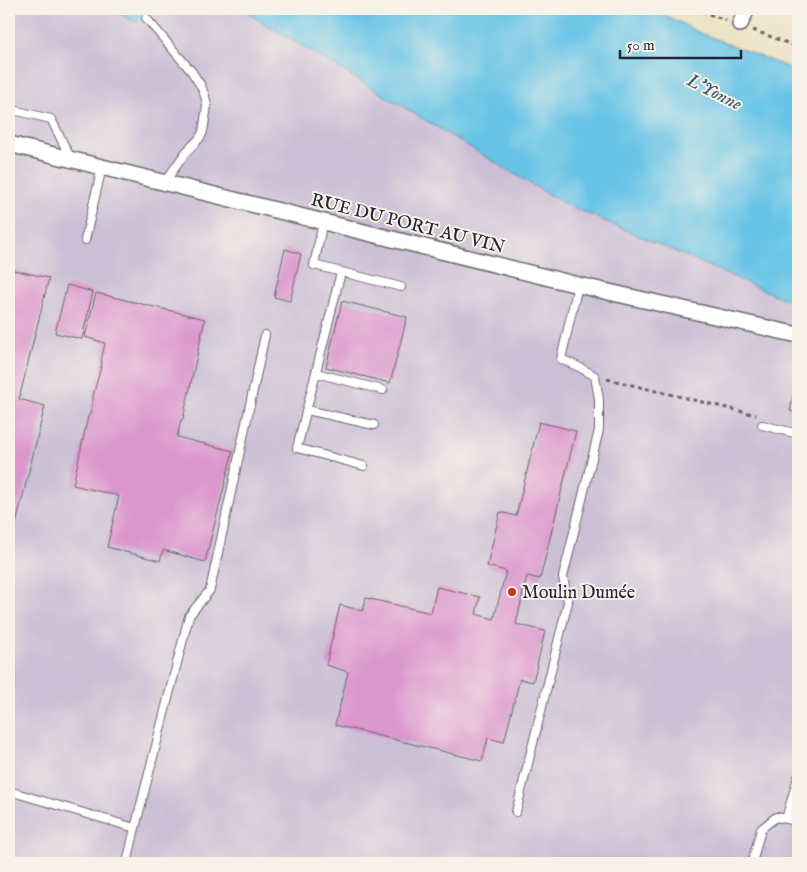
<svg xmlns="http://www.w3.org/2000/svg" width="807" height="872" font-family="'IM FELL English',serif">
<style>
.industrial{fill:#cbbfd5}
.water{fill:#68c4e6;stroke:#457390}
.building{fill:#db96cd}
.lines{fill:none;stroke-linecap:round;stroke-linejoin:round}
.service-casing{stroke:#686469;stroke-width:10}
.minor-casing{stroke:#686469;stroke-width:18}
.path{stroke:#686469;stroke-width:3;stroke-dasharray:4 4;stroke-linecap:butt}
.service{stroke:#fff;stroke-width:8}
.minor{stroke:#fff;stroke-width:15}
.poi-dot{fill:#c8321e;stroke:#f7f3e8;stroke-width:2}
.labels{text-anchor:middle;stroke-width:4;stroke-linejoin:round;paint-order:stroke}
.street-label{font-size:18px;fill:#22223b;stroke:#f7f3e8}
.poi-label{font-size:18px;fill:#22223b;stroke:#f7f3e8;text-anchor:start}
.water-label{font-size:19px;font-style:italic;fill:#37536e;stroke:#f7f3e8}
</style>
<rect width="100%" height="100%" fill="#f7f3e8"/>
<filter id="ink" filterUnits="userSpaceOnUse"><feTurbulence type="fractalNoise" baseFrequency=".02" numOctaves="2"/><feDisplacementMap in="SourceGraphic" scale="10" xChannelSelector="R" yChannelSelector="G"/><feConvolveMatrix kernelMatrix="1 2 1 2 8 2 1 2 1" color-interpolation-filters="sRGB"/></filter>
<filter id="wash" filterUnits="userSpaceOnUse"><feTurbulence type="fractalNoise" baseFrequency=".0096" numOctaves="4" result="noise"/><feDisplacementMap in="SourceGraphic" scale="20" xChannelSelector="R" yChannelSelector="G"/><feGaussianBlur stdDeviation="1.12" result="paint"/><feColorMatrix in="noise" values="0 0 0 0 0 0 0 0 0 0 0 0 0 0 0 0 0 1.4 0 .05"/><feComposite in="paint" operator="in"/></filter>
<g filter="url(#wash)">
<rect width="100%" height="100%" fill="#ebe0bf"/>
<path class="industrial" d="M 9,9 L 106,9 L 137,22 L 152,12 L 153,9 L 241,9 L 561,202 L 798,305 L 798,863 L 9,863 Z"/>
<path class="water" d="M 106,9 L 153,9 L 152,12 L 137,22 Z
M 241,9 L 654,9 L 698,32 L 798,71 L 798,305 L 561,202 Z"/>
<g id="blocks">
<path class="building" d="M 285,249 L 301,254 L 290,301 L 274,297 Z
M 9,269 L 49,278 L 19,399 L 45,406 L 16,524 L 9,523 Z
M 67,285 L 93,292 L 82,339 L 55,333 Z
M 96,293 L 205,319 L 183,419 L 181,420 L 177,437 L 233,451 L 205,562 L 163,550 L 160,561 L 107,547 L 119,496 L 73,485 L 88,416 L 90,414 L 93,400 L 93,396 L 102,363 L 101,361 L 105,343 L 85,337 Z
M 342,301 L 407,317 L 390,383 L 326,367 Z
M 797,377 L 798,377 L 798,413 L 790,411 Z
M 539,422 L 576,431 L 540,579 L 527,576 L 516,624 L 545,631 L 533,682 L 520,679 L 504,742 L 488,738 L 482,761 L 335,725 L 348,672 L 326,665 L 340,605 L 363,611 L 366,598 L 431,613 L 437,587 L 480,597 L 476,614 L 494,619 L 506,571 L 487,566 L 500,512 L 516,516 Z"/>
</g>
</g>
<g filter="url(#ink)">
<use href="#blocks" fill-opacity="0" stroke="#686469" stroke-width="1"/>
<g class="lines">
<g class="service-casing">
<path id="service" d="M 146,18 L 192,72 L 201,86 L 205,96 L 207,106 L 203,132 L 199,139 L 186,152 L 165,182
M 9,109 L 51,119 L 71,159
M 323,222 L 314,265 L 401,287
M 85,240 L 102,167
M 341,272 L 297,448 L 364,466
M 316,373 L 383,390
M 307,410 L 374,425
M 762,425 L 798,434
M 9,791 L 135,828 L 189,616 L 210,590 L 265,335
M 516,812 L 568,602 L 563,577 L 599,430 L 599,399 L 595,376 L 579,367 L 561,359 L 578,285
M 786,819 L 798,777
M 127,863 L 135,828
M 752,863 L 761,829 L 776,817 L 798,821"/>
</g>
<g class="minor-casing">
<path id="minor" d="M 740,24 L 747,9
M 9,144 L 578,285 L 798,335"/>
</g>
<path class="path" d="M 694,9 L 726,20
M 753,30 L 798,47
M 607,379 L 756,415"/>
<use href="#service" class="service"/>
<use href="#minor" class="minor"/>
</g>
</g>
<circle class="poi-dot" cx="512" cy="592" r="5"/>
<g class="labels">
<g class="street-label">
<text transform="translate(408 223) rotate(14)" y="6">RUE DU PORT AU VIN</text>
</g>
<g class="poi-label">
<text x="522" y="598">Moulin Dumée</text>
</g>
<g class="water-label">
<text transform="translate(715 91) rotate(27)" y="7">L'Yonne</text>
</g>
</g>
<rect width="807" height="872" fill="none" stroke="#f7f3e8" stroke-width="30"/>
<path d="M620 50v8h121v-8" fill="none" stroke="#22223b" stroke-width="2.5"/>
<text x="627" y="50" font-size="15" fill="#22223b" stroke="#f7f3e8" stroke-width="4" paint-order="stroke">50 m</text>
</svg>
